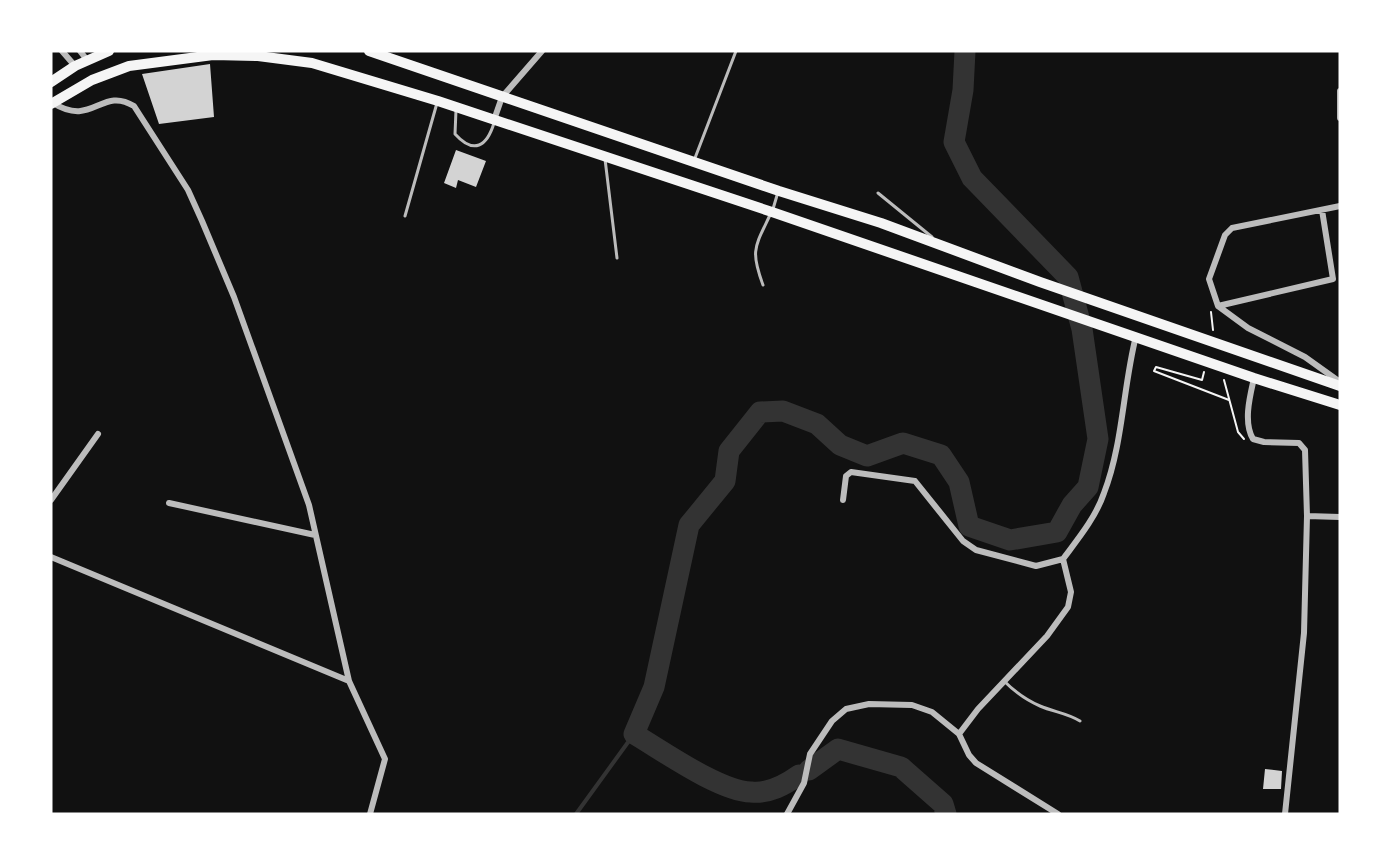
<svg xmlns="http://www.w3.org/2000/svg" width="1391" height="865" font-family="Cabin,sans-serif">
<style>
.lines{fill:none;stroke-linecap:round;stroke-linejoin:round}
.stream{stroke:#333;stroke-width:4}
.river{stroke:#333;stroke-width:21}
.building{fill:#d3d3d3}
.path{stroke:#f5f5f5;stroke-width:2}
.service{stroke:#bcbcbc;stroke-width:3}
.minor{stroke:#bcbcbc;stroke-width:6}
.trunk{stroke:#f5f5f5;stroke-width:10}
</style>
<rect width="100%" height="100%" fill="#111"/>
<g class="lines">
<path class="stream" d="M 576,814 L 634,734"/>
<path class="river" d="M 809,770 L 838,749 L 901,767 L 943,804 L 946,814
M 799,775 C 785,785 769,794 751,792 C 719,791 663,751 634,734 L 654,687 L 689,525 L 725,481 L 729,451 L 760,412 L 783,411 L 817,424 L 840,445 L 867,456 L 903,443 L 941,455 L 959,482 L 969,526 L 1010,540 L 1057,532 L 1072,505 L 1088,487 L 1098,439 L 1082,329 L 1068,277 L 972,178 L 954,142 L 963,90 L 965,51"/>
</g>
<path class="building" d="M 210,64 L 214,117 L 159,124 L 142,74 Z
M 456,150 L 486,161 L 476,187 L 458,180 L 456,188 L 444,183 Z
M 1265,769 L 1282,771 L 1281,789 L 1263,789 Z"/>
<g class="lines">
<path class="path" d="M 1211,312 L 1213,330
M 1204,372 L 1202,380 L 1156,367 L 1154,371 L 1229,400
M 1224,380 L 1238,432 L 1244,439"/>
<path class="service" d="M 456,110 L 455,134 C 474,155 487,146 494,123
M 695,158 L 736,51
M 605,159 L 617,258
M 878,193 L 932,237
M 773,209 L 778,192
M 405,216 L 437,103
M 763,285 C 750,250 755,247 770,215
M 1004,681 C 1014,691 1026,700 1040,706 C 1054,712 1067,713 1080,721"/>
<path class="minor" d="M 62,51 L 75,66
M 80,51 L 87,60
M 1340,91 L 1340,118
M 53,103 C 93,128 101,86 134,106 L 188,190 L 202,221 L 234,297 L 309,505 L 349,681 L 385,759 L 370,814
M 494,120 L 502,97 L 542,51
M 1340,206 L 1232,228 L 1225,235 L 1209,279 L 1218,306 L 1248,328 L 1305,357 L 1340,382
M 1218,306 L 1333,279 L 1322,210
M 1254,378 C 1250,396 1243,422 1253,439 L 1264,442 L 1299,443 L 1305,450 L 1307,516 L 1304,633 L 1285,814
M 51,500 L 98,434
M 843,500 L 846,476 L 851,472 L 915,481 L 963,541 L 976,550 L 1036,566 L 1063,559
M 169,503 L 315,535
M 1307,516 L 1340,517
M 51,557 L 349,681
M 959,734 L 978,709 L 1047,636 L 1068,607 L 1071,592 L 1063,559 C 1078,539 1096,517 1104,493 C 1123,444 1123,387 1136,336
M 787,814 L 804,783 L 810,754 L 832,721 L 846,709 L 869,704 L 912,705 L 932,712 L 959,734 L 969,755 L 976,763 L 1058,814"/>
<path class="trunk" d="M 369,51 L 779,191 L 881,223 L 1040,282 L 1340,386
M 51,82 L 75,66 L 109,51
M 51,104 L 92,80 L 129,66 L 213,55 L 258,56 L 312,63 L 438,101 L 772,212 L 1254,378 L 1340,405"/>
</g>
<rect width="1391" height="865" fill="none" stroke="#ffffff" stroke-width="105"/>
</svg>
